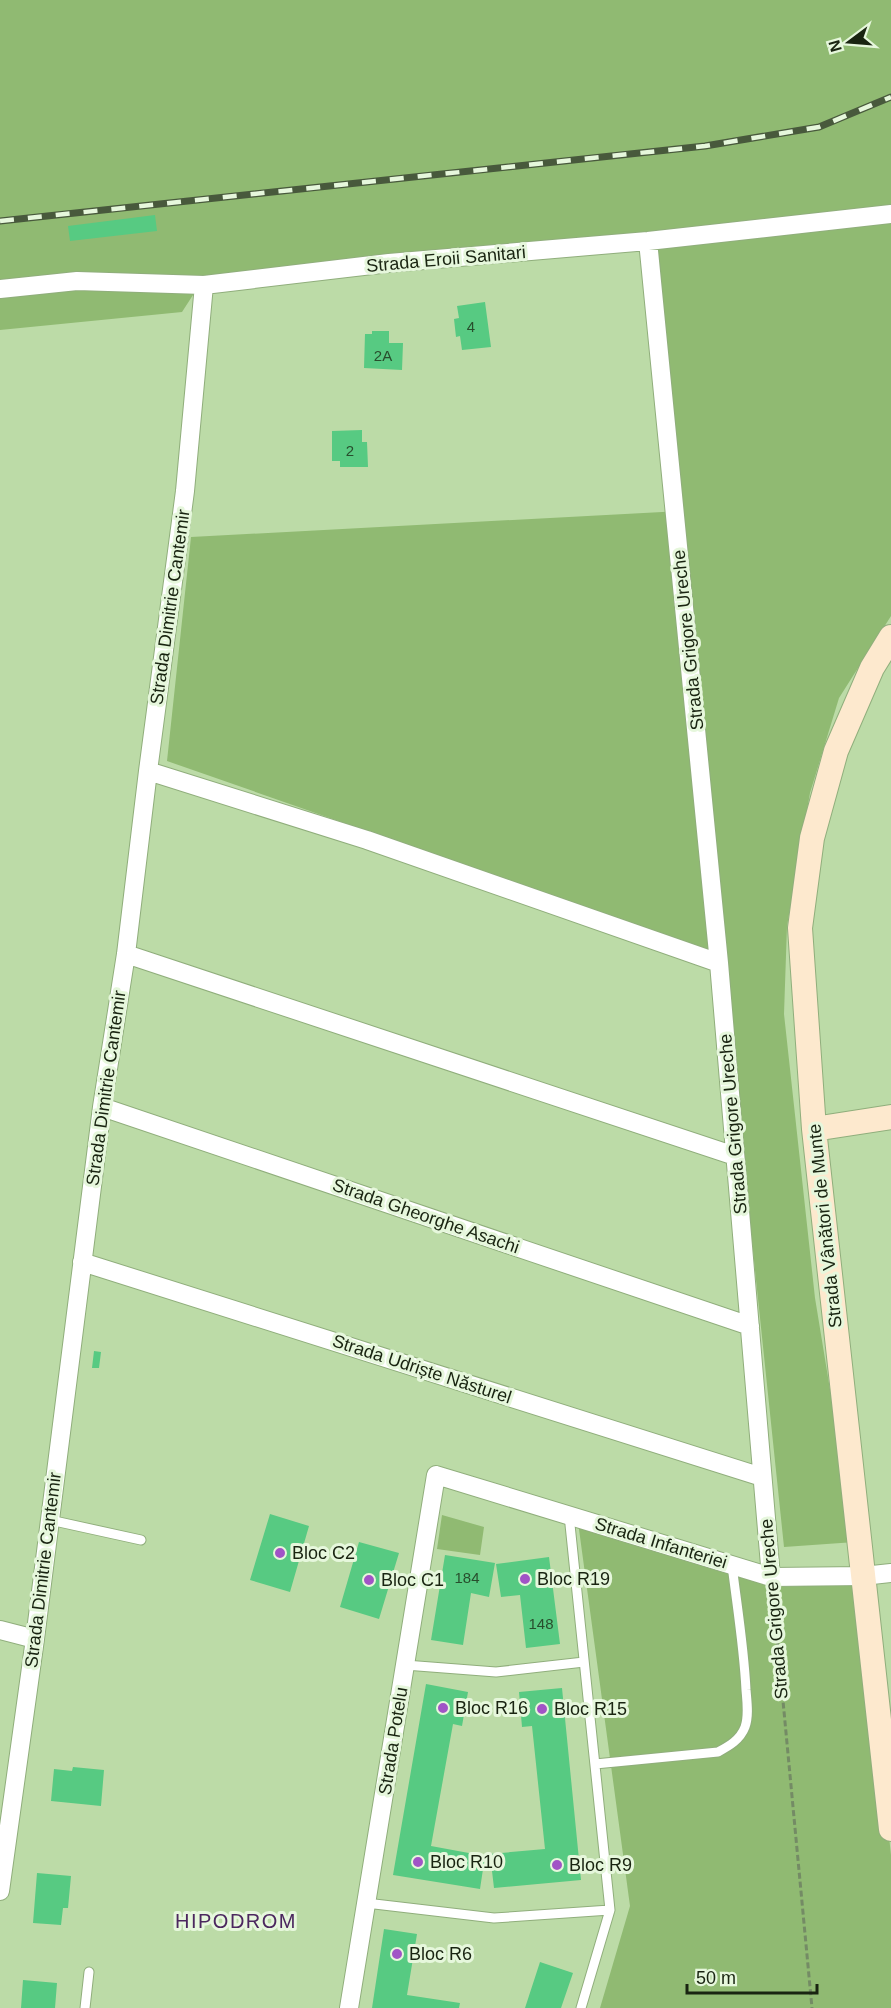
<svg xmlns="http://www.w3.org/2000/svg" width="891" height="2008" font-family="Arial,sans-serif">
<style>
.green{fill:#90ba72}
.building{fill:#57ca82}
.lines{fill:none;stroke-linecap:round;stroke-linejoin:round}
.lane-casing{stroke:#90ae7c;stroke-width:11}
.street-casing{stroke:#90ae7c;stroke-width:20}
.secondary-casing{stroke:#90ae7c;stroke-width:26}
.path{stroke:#748b65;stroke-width:3;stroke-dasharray:6 3;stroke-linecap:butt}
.lane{stroke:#fff;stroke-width:9}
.street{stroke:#fff;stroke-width:18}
.secondary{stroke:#fde9ce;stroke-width:24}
.rail-casing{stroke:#48593c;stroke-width:7}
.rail{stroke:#e6f7dc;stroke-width:4.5;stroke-dasharray:14;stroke-linecap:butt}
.poi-dot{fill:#a154c6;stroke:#e6f7dc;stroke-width:2}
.labels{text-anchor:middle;stroke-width:6;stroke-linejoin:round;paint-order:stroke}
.number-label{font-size:15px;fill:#284e2d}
.street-label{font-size:18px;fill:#192411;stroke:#e6f7dc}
.poi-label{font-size:18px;fill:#192411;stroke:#e6f7dc;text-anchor:start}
.neighbourhood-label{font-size:20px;letter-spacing:1.5px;fill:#4b275e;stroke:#e6f7dc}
</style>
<rect width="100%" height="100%" fill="#bcdba7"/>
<path class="green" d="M 0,0 L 891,0 L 891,616 L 839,698 L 810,793 L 787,926 L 784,1014 L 815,1298 L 855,1542 L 784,1547 L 722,955 L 167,761 L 191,537 L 681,511 L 647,237 L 204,278 L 182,312 L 0,330 Z
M 442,1515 L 484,1527 L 480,1555 L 437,1549 Z
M 578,1522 L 776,1587 L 862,1584 L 891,1855 L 891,2008 L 600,2008 L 630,1906 Z"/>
<path class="building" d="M 155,215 L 157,231 L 70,241 L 68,226 Z
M 485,302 L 491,347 L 462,350 L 460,336 L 456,337 L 454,319 L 459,318 L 457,306 Z
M 372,331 L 389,331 L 389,343 L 403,343 L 402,370 L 364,368 L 365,334 L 372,334 Z
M 362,430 L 362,442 L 367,442 L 368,467 L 340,467 L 340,461 L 332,461 L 332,431 Z
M 94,1351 L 101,1352 L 99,1368 L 92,1368 Z
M 270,1514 L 309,1526 L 290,1592 L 250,1580 Z
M 359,1542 L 399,1553 L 379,1619 L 340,1607 Z
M 445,1555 L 495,1563 L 489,1597 L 471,1593 L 463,1645 L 431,1640 Z
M 549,1557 L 560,1644 L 526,1648 L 520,1595 L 501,1597 L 496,1564 Z
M 426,1684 L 468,1692 L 462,1726 L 453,1724 L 431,1846 L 485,1856 L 480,1889 L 393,1875 Z
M 562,1688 L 581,1880 L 494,1888 L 490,1854 L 545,1849 L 532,1726 L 522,1727 L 519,1692 Z
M 73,1767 L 104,1770 L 101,1806 L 51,1801 L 54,1769 L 72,1771 Z
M 37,1873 L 71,1876 L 68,1908 L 63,1908 L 61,1925 L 33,1923 Z
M 384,1929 L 417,1934 L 407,1995 L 460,2003 L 459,2008 L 372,2008 Z
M 540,1962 L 573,1973 L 561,2008 L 525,2008 Z
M 23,1980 L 57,1983 L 55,2008 L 21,2008 Z"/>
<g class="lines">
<g class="lane-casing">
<path id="lane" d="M 569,1515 L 610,1910 L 581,2008
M 50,1520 L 141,1540
M 405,1665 L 496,1672 L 584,1662
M 595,1764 L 718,1752 C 729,1746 740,1740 745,1727 C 749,1716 747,1702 746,1690 C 744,1648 737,1606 732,1565
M 366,1903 L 494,1918 L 610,1910
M 85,2008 L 89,1972"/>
</g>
<g class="street-casing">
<path id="street" d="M 648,241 L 719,963 L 771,1577
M 0,289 L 77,281 L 204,285 L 389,263 L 648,241 L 891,214
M 148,771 L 367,840 L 719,963
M 126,954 L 735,1156
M 102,1107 L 750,1326
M 82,1262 L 762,1477
M 0,1630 L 35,1639
M 0,1891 L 35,1639 L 102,1107 L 126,954 L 148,771 L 185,491 L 204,285
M 349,2008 L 436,1475 L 771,1577 L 863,1576 L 891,1573"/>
</g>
<g class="secondary-casing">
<path id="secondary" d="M 891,637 L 872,668 L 836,751 L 812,838 L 800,928 L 814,1129 L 891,1829
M 814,1129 L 891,1117"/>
</g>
<path class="path" d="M 773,1595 L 812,2008"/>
<use href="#lane" class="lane"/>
<use href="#street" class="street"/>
<use href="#secondary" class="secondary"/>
<g class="rail-casing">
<path id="rail" d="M 0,221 L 705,146 L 819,127 L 891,97"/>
</g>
<use href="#rail" class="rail"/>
</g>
<g class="poi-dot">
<circle cx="280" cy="1553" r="6"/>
<circle cx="525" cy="1579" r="6"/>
<circle cx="369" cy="1580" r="6"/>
<circle cx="443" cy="1708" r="6"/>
<circle cx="542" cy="1709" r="6"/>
<circle cx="418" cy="1862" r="6"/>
<circle cx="557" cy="1865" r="6"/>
<circle cx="397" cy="1954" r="6"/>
</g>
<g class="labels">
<g class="number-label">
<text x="471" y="332">4</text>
<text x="383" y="361">2A</text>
<text x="350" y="456">2</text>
<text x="467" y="1583">184</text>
<text x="541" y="1629">148</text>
</g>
<g class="street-label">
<text transform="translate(446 259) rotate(-5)" y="6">Strada Eroii Sanitari</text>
<text transform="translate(170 607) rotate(-82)" y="6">Strada Dimitrie Cantemir</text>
<text transform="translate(688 640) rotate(-96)" y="6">Strada Grigore Ureche</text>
<text transform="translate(106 1088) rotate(-82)" y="6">Strada Dimitrie Cantemir</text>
<text transform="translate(733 1124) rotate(-95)" y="6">Strada Grigore Ureche</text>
<text transform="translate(426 1216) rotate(19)" y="6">Strada Gheorghe Asachi</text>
<text transform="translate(825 1226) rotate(-96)" y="6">Strada Vânători de Munte</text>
<text transform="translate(422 1369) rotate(18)" y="6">Strada Udriște Năsturel</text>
<text transform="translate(661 1543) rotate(17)" y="6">Strada Infanteriei</text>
<text transform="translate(43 1570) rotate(-83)" y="6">Strada Dimitrie Cantemir</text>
<text transform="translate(774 1609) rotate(-95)" y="6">Strada Grigore Ureche</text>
<text transform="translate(393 1741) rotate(-81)" y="6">Strada Potelu</text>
</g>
<g class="poi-label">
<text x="292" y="1559">Bloc C2</text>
<text x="537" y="1585">Bloc R19</text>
<text x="381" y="1586">Bloc C1</text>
<text x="455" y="1714">Bloc R16</text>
<text x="554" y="1715">Bloc R15</text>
<text x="430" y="1868">Bloc R10</text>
<text x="569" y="1871">Bloc R9</text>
<text x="409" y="1960">Bloc R6</text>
</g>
<g class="neighbourhood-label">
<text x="236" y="1928">HIPODROM</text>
</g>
</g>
<g transform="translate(849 42) rotate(254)" stroke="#e6f7dc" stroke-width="4.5" paint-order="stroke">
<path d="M0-4.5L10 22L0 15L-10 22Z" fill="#192411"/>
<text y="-9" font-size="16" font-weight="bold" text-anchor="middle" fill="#192411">N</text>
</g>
<path d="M687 1984v9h130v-9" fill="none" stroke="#192411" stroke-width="3"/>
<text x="696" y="1984" font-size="18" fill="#192411" stroke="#e6f7dc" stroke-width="4.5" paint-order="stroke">50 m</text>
</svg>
